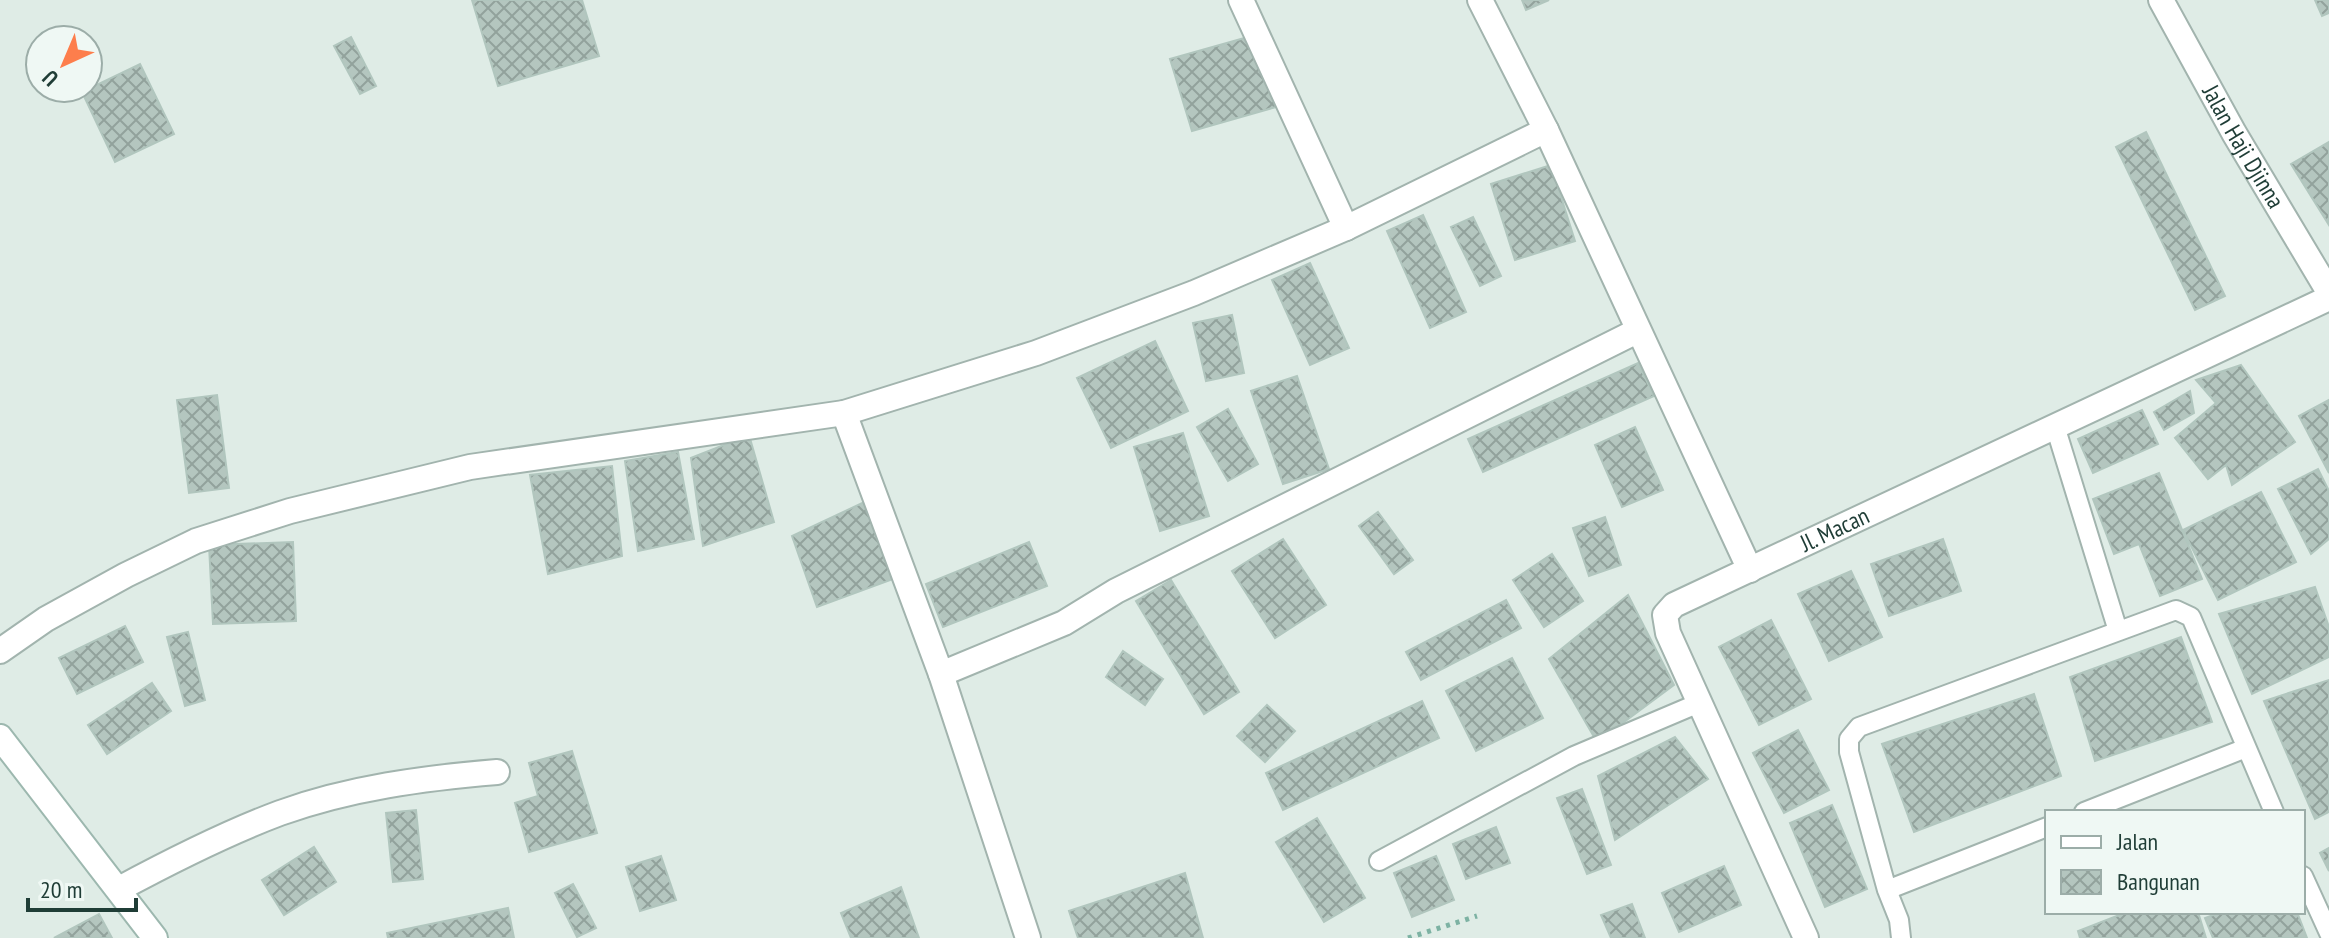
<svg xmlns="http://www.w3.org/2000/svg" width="2329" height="938" font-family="'PT Sans Narrow',sans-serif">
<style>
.building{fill:url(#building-cross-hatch);stroke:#b1c6be;stroke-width:2}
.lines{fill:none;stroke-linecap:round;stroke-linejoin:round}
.lane-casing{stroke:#a2b4ae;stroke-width:22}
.street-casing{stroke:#a2b4ae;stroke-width:28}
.secondary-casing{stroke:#9db8af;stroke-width:28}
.path{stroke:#7db2a3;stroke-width:5;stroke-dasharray:4 6;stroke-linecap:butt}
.lane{stroke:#fff;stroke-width:18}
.street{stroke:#fff;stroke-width:24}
.secondary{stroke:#fff;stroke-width:24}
.labels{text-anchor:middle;stroke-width:6;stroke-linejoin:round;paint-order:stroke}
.street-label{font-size:24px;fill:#1f3d36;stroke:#eff8f4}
</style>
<defs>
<pattern id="building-cross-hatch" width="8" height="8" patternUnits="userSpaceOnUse" patternTransform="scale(2)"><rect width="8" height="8" fill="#b4c6bf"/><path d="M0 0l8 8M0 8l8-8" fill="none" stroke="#92a29c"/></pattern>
</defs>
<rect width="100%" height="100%" fill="#dfece6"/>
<path class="building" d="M 472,0 L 582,0 L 599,56 L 498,86 Z
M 1522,0 L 1549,0 L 1526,10 Z
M 2315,0 L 2329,0 L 2329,13 L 2322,16 Z
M 1255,35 L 1276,107 L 1192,131 L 1170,59 Z
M 351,37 L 376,86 L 360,94 L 334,46 Z
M 140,64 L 174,134 L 115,162 L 82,92 Z
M 2146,132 L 2225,296 L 2195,310 L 2116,147 Z
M 2329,142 L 2329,225 L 2291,164 Z
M 1551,165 L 1575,241 L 1515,260 L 1491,184 Z
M 1423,215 L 1466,312 L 1430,328 L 1387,231 Z
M 1473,217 L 1501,276 L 1480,286 L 1451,227 Z
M 1310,263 L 1349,348 L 1310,365 L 1272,280 Z
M 1232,315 L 1244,373 L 1206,381 L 1193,323 Z
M 1155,341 L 1188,411 L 1111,448 L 1077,378 Z
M 1638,363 L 1654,396 L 1483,472 L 1468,439 Z
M 2241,365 L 2295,442 L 2232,485 L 2226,465 L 2208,479 L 2175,438 L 2216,403 L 2196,380 Z
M 1297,376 L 1329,469 L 1283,484 L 1251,391 Z
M 2190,391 L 2194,413 L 2164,430 L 2154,412 Z
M 217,395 L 229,488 L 189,493 L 177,400 Z
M 2329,400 L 2329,473 L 2299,416 Z
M 1228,409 L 1258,464 L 1228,481 L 1197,427 Z
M 2142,410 L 2158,444 L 2093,473 L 2078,439 Z
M 1635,427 L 1663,490 L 1622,507 L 1595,445 Z
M 1183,433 L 1209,516 L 1160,531 L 1134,447 Z
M 749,435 L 774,522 L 703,546 L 691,458 Z
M 678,452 L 694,539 L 638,551 L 625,461 Z
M 612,466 L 622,556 L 548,574 L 530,475 Z
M 2318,469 L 2329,491 L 2329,539 L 2311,554 L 2278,489 Z
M 2159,473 L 2202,579 L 2160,596 L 2139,544 L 2114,554 L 2093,499 Z
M 2261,492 L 2296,562 L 2218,600 L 2183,530 Z
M 873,498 L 896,578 L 817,607 L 792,536 Z
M 1378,512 L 1413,560 L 1394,574 L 1359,526 Z
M 1605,517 L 1621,565 L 1589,576 L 1573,528 Z
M 1283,539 L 1326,605 L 1275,638 L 1232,571 Z
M 1943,539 L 1961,591 L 1889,616 L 1871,564 Z
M 293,542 L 296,621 L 213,624 L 209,545 Z
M 1029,542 L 1047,586 L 943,627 L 926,584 Z
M 1552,554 L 1583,601 L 1544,627 L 1513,580 Z
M 1851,571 L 1882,637 L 1829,661 L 1798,594 Z
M 1171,580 L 1239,692 L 1204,714 L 1136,601 Z
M 2315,587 L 2329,627 L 2329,657 L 2252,694 L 2219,614 Z
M 1628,595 L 1674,685 L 1597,742 L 1549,659 Z
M 1506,600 L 1521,628 L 1421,680 L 1406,652 Z
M 1771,620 L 1811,699 L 1759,725 L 1719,647 Z
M 125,626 L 143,662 L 77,694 L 59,658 Z
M 188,632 L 205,700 L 185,706 L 167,637 Z
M 2181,637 L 2212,722 L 2095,761 L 2070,677 Z
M 1123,651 L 1163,679 L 1145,705 L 1106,677 Z
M 1512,658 L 1543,718 L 1476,751 L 1446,691 Z
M 2329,680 L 2329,812 L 2315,819 L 2264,701 Z
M 152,683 L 171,711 L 107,754 L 88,725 Z
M 2034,694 L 2061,776 L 1914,832 L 1882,744 Z
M 1422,701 L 1439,738 L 1283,810 L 1266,773 Z
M 1267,705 L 1295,731 L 1265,762 L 1237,736 Z
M 1798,730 L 1829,790 L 1784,813 L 1753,753 Z
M 1675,737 L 1708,779 L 1615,840 L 1598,776 Z
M 572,751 L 597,833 L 529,852 L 515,803 L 538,796 L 529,763 Z
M 1582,789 L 1611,865 L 1587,874 L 1557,798 Z
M 1832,805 L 1867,889 L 1825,907 L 1790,823 Z
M 416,810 L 423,879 L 393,882 L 386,813 Z
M 1317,818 L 1365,898 L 1324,922 L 1276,842 Z
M 1496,827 L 1510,863 L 1466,879 L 1453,844 Z
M 314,847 L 336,882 L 284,915 L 262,880 Z
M 2329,848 L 2329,871 L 2320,853 Z
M 661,856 L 676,900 L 640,911 L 626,867 Z
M 1436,856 L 1454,900 L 1412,917 L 1394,873 Z
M 1724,866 L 1741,905 L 1679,932 L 1662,893 Z
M 1185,873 L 1203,938 L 1078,938 L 1069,911 Z
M 573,884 L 596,928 L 577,937 L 555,893 Z
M 901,887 L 919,938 L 851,938 L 841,913 Z
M 1632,904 L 1645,938 L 1611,938 L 1601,915 Z
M 508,908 L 514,938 L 388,938 L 387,933 Z
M 2127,912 L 2198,912 L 2206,938 L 2080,938 L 2078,931 Z
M 2221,912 L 2297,912 L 2307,938 L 2213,938 L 2205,918 Z
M 99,914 L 112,938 L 54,938 Z"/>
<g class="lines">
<g class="lane-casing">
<path id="lane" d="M 2055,426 L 2118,631
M 2084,812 L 2246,748
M 1379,861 L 1574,756 L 1699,703
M 2303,876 L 2329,933
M 1887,890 L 2047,827
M 1901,938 L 1899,920 L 1887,890 L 1849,752 L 1849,739 L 1859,727 L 2176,610 L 2191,617 L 2274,812"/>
</g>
<g class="street-casing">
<g id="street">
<path d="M 1241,0 L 1346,228"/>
<path d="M 1480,0 L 1546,130"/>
<path id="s1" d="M 2161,0 L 2234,133 L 2329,292"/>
<path d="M 844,413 L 941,674 L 1028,938"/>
<path d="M 0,651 L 46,619 L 126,575 L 196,541 L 290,511 L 470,467 L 844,413 L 1036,353 L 1194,293 L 1346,228 L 1546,130 L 1750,570"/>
<path d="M 941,674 L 1064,623 L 1116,591 L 1637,331"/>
<path d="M 119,889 C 171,861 224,834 280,813 C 349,788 424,778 497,772"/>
<path id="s2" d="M 1806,938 L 1668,633 L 1665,615 L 1674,605 L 2329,298"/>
</g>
</g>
<g class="secondary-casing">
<path id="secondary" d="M 0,737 L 155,938"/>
</g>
<path class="path" d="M 1408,938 L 1477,916"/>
<use href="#lane" class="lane"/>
<use href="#street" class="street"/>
<use href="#secondary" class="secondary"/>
</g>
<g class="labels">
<g class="street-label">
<text dy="8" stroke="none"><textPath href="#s1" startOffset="168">Jalan Haji Djinna</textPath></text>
<text dy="8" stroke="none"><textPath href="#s2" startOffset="544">Jl. Macan</textPath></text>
</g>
</g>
<rect x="2045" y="810" width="260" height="104" fill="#eff8f4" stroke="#9cada8" stroke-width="2"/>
<rect x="2061" y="836" width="40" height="12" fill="#ffffff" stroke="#9cada8" stroke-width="2"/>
<text x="2117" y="850" font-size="24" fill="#1f3d36">Jalan</text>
<rect x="2061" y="870" width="40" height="24" fill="url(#building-cross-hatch)" stroke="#9cada8" stroke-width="2"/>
<text x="2117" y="890" font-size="24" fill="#1f3d36">Bangunan</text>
<g transform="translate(64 64) rotate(224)"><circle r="38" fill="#eff8f4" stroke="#9cada8" stroke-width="2"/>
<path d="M0-6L14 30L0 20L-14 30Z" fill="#fd7e4c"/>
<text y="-12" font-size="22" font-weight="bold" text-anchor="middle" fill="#1f3d36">U</text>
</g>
<path d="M28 898v12h108v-12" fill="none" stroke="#1f3d36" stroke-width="4"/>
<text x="40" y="898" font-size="24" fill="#1f3d36" stroke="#eff8f4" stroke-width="6" paint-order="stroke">20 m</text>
</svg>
